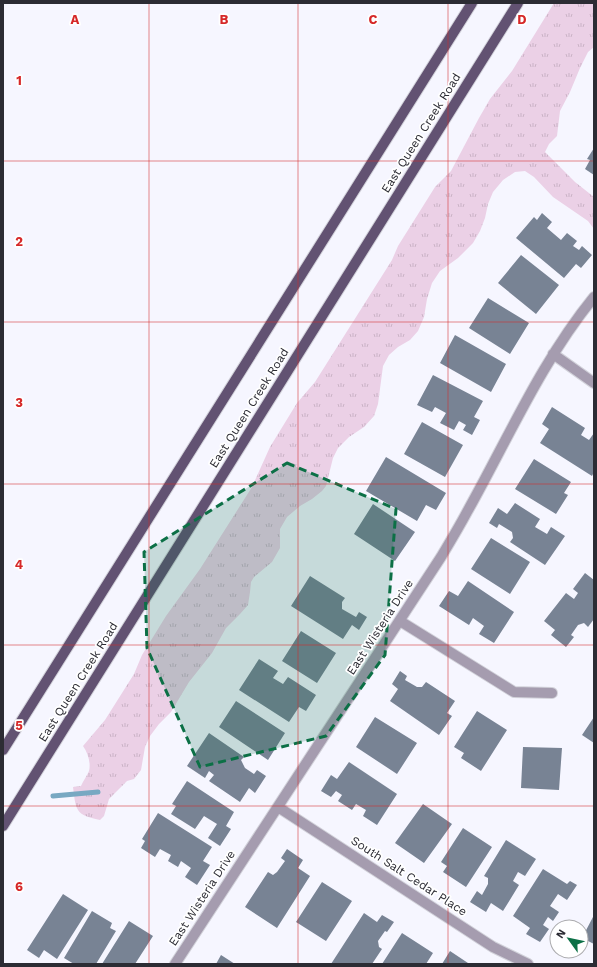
<svg xmlns="http://www.w3.org/2000/svg" width="597" height="967" font-family="'Work Sans',sans-serif">
<style>
.grass{fill:url(#grass-tufts)}
.lines{fill:none;stroke-linecap:round;stroke-linejoin:round}
.stream{stroke:#78a8c2;stroke-width:5}
.building{fill:#788394}
.minor-casing{stroke:#d2d2da;stroke-width:12}
.primary-casing{stroke:#d2d2da;stroke-width:12}
.minor{stroke:#a59caf;stroke-width:10}
.primary{stroke:#625272;stroke-width:10}
.marked{fill:#0c7046;fill-opacity:0.2;stroke:#0c7046;stroke-width:3;stroke-dasharray:8 5;stroke-linejoin:round}
.grid{fill:none;stroke:#d62828;stroke-width:1;stroke-opacity:0.55}
.labels{text-anchor:middle;stroke-width:3.5;stroke-linejoin:round;paint-order:stroke}
.street-label{font-size:12px;fill:#2c2c34;stroke:#fff}
.grid-label{font-size:13px;text-anchor:middle;font-weight:bold;fill:#d62828;stroke:#fff;stroke-width:3.5;stroke-linejoin:round;paint-order:stroke}
</style>
<defs>
<pattern id="grass-tufts" width="24" height="20" patternUnits="userSpaceOnUse"><rect width="24" height="20" fill="#ebd0e6"/><path d="M3 7l-1-3M5 7V3M7 7l1-3M15 17l-1-3M17 17v-4M19 17l1-3" fill="none" stroke="#cab3c6"/></pattern>
</defs>
<rect width="100%" height="100%" fill="#f6f6ff"/>
<path class="grass" d="M 554,3 L 594,3 L 594,47 L 588,52 L 580,68 L 570,92 L 560,111 L 557,136 L 549,144 L 545,152 L 575,182 L 594,197 L 594,229 L 588,221 L 553,197 L 534,177 L 525,171 L 515,172 L 503,180 L 493,192 L 488,204 L 485,218 L 480,231 L 473,243 L 458,258 L 440,271 L 432,283 L 427,299 L 424,317 L 418,331 L 410,340 L 398,347 L 389,355 L 383,366 L 378,404 L 374,416 L 364,427 L 349,437 L 338,448 L 333,458 L 326,486 L 322,491 L 312,499 L 300,506 L 287,517 L 280,529 L 280,548 L 272,562 L 254,577 L 251,582 L 250,592 L 248,605 L 240,614 L 226,628 L 212,653 L 189,682 L 171,712 L 159,724 L 150,736 L 145,747 L 141,770 L 134,779 L 127,781 L 109,799 L 104,816 L 100,820 C 75,815 76,810 73,787 L 81,786 C 83,781 87,776 89,771 C 91,763 88,753 83,746 L 105,720 L 134,674 L 142,655 L 166,616 L 200,569 L 252,487 L 270,447 L 297,403 L 315,382 L 392,260 L 398,246 L 435,187 L 451,171 L 479,118 L 490,99 L 512,71 Z"/>
<g class="lines">
<path class="stream" d="M 53,796 L 98,792"/>
</g>
<path class="building" d="M 594,148 L 594,175 L 585,169 L 590,160 L 587,159 Z
M 542,213 L 552,222 L 547,228 L 561,240 L 567,233 L 577,241 L 573,246 L 579,250 L 582,246 L 592,255 L 581,268 L 576,264 L 564,278 L 516,238 L 534,217 L 537,220 Z
M 521,255 L 559,285 L 536,314 L 498,283 Z
M 488,298 L 529,323 L 510,354 L 469,328 Z
M 455,335 L 506,364 L 491,392 L 440,363 Z
M 433,375 L 483,401 L 474,417 L 480,420 L 472,435 L 463,430 L 466,425 L 459,421 L 454,430 L 440,423 L 446,413 L 435,407 L 432,412 L 417,405 Z
M 552,407 L 585,428 L 581,435 L 589,440 L 594,433 L 594,472 L 592,476 L 540,443 L 549,429 L 542,424 Z
M 422,422 L 463,445 L 445,477 L 404,454 Z
M 386,457 L 446,493 L 436,510 L 426,505 L 417,521 L 366,491 Z
M 534,459 L 571,482 L 564,493 L 568,495 L 556,514 L 515,489 Z
M 515,503 L 540,519 L 535,527 L 547,534 L 551,527 L 565,536 L 545,565 L 510,542 L 513,538 L 512,532 L 499,524 L 497,528 L 489,523 L 498,508 L 507,514 Z
M 373,504 L 415,532 L 395,561 L 354,534 Z
M 491,538 L 530,562 L 510,594 L 471,569 Z
M 585,573 L 594,580 L 594,619 L 588,627 L 584,623 L 578,625 L 571,635 L 574,637 L 566,647 L 551,635 L 555,630 L 544,621 L 566,593 L 574,599 L 578,593 L 573,589 Z
M 310,576 L 345,598 L 342,602 L 342,609 L 356,617 L 359,612 L 367,617 L 359,630 L 352,625 L 343,639 L 291,606 Z
M 468,581 L 514,612 L 494,643 L 479,634 L 484,626 L 473,618 L 469,625 L 439,606 L 449,591 L 458,596 Z
M 301,631 L 336,653 L 317,683 L 282,661 Z
M 259,659 L 278,671 L 273,678 L 283,684 L 288,677 L 316,695 L 306,711 L 299,707 L 289,722 L 239,690 Z
M 400,671 L 407,676 L 405,680 L 417,687 L 422,687 L 426,682 L 455,701 L 447,713 L 452,716 L 439,735 L 390,701 L 398,689 L 392,684 Z
M 236,701 L 285,733 L 268,760 L 219,727 Z
M 477,711 L 507,730 L 481,771 L 461,758 L 464,753 L 454,747 Z
M 375,717 L 417,743 L 397,774 L 356,747 Z
M 594,717 L 594,743 L 582,735 Z
M 209,733 L 244,757 L 241,760 L 245,768 L 254,774 L 257,770 L 266,776 L 255,793 L 249,788 L 240,802 L 209,781 L 214,775 L 209,771 L 205,778 L 187,766 Z
M 523,747 L 562,748 L 559,790 L 521,788 Z
M 349,762 L 397,794 L 377,825 L 363,816 L 366,810 L 356,804 L 352,810 L 338,801 L 342,795 L 336,791 L 331,797 L 321,791 L 331,775 L 337,779 Z
M 187,781 L 234,812 L 226,826 L 231,829 L 220,846 L 208,838 L 217,824 L 204,816 L 195,829 L 171,814 L 176,806 L 172,804 Z
M 423,804 L 452,824 L 424,863 L 395,843 Z
M 158,813 L 212,847 L 203,861 L 210,865 L 197,885 L 185,877 L 191,868 L 181,861 L 178,867 L 168,861 L 171,855 L 160,849 L 155,857 L 141,848 L 145,841 L 142,839 Z
M 463,828 L 492,847 L 466,887 L 443,872 L 447,866 L 441,862 Z
M 506,840 L 536,859 L 525,876 L 518,872 L 513,881 L 519,885 L 503,911 L 491,903 L 486,912 L 470,902 L 477,891 L 482,895 L 488,884 L 488,878 L 484,876 Z
M 287,849 L 303,860 L 298,868 L 310,876 L 277,928 L 245,907 L 268,872 L 273,875 L 277,872 L 285,861 L 281,858 Z
M 543,869 L 567,884 L 570,881 L 577,885 L 567,900 L 558,894 L 550,906 L 559,912 L 553,921 L 548,917 L 543,925 L 549,929 L 540,942 L 526,934 L 530,928 L 513,916 Z
M 322,882 L 352,901 L 326,941 L 296,922 Z
M 63,894 L 88,910 L 57,959 L 44,950 L 39,958 L 27,950 Z
M 92,911 L 112,923 L 110,928 L 116,931 L 96,964 L 80,964 L 78,963 L 77,964 L 74,964 L 64,958 Z
M 364,913 L 377,922 L 382,915 L 394,922 L 387,932 L 385,931 L 378,941 L 379,947 L 382,949 L 372,964 L 331,964 Z
M 594,915 L 594,944 L 582,938 Z
M 129,921 L 153,936 L 135,964 L 102,964 Z
M 402,933 L 433,953 L 426,964 L 382,964 Z
M 450,951 L 468,963 L 467,964 L 442,964 Z
M 221,955 L 235,964 L 216,964 Z"/>
<g class="lines">
<g class="minor-casing">
<path id="minor" d="M 553,354 L 594,383
M 400,621 L 514,692 L 552,693
M 278,807 L 493,947 L 528,964
M 175,964 L 441,557 C 450,542 459,527 467,512 C 508,439 541,362 594,297"/>
</g>
<g class="primary-casing">
<path id="primary" d="M 3,750 L 472,3
M 3,826 L 518,3"/>
</g>
<use href="#minor" class="minor"/>
<use href="#primary" class="primary"/>
</g>
<path class="marked" d="M 287,463 L 396,509 L 385,655 L 326,736 L 200,767 L 147,648 L 144,552 Z"/>
<path class="grid" d="M 149,3 L 149,964M 298,3 L 298,964M 448,3 L 448,964M 3,161 L 594,161M 3,322 L 594,322M 3,484 L 594,484M 3,645 L 594,645M 3,806 L 594,806"/>
<g class="labels">
<g class="street-label">
<text transform="translate(421 133) rotate(-58)" y="4">East Queen Creek Road</text>
<text transform="translate(249 408) rotate(-58)" y="4">East Queen Creek Road</text>
<text transform="translate(380 627) rotate(-57)" y="4">East Wisteria Drive</text>
<text transform="translate(78 682) rotate(-58)" y="4">East Queen Creek Road</text>
<text transform="translate(409 876) rotate(33)" y="4">South Salt Cedar Place</text>
<text transform="translate(202 898) rotate(-57)" y="4">East Wisteria Drive</text>
</g>
</g>
<g class="grid-label">
<text x="75" y="24">A</text>
<text x="224" y="24">B</text>
<text x="373" y="24">C</text>
<text x="522" y="24">D</text>
<text x="19" y="85">1</text>
<text x="19" y="246">2</text>
<text x="19" y="407">3</text>
<text x="19" y="569">4</text>
<text x="19" y="730">5</text>
<text x="19" y="891">6</text>
</g>
<rect width="597" height="967" fill="none" stroke="#2c2c34" stroke-width="8"/>
<g transform="translate(569 939) rotate(303)"><circle r="19" fill="#ffffff" stroke="#ababae"/>
<path d="M0-3L7 15L0 10L-7 15Z" fill="#0c7046"/>
<text y="-6" font-size="11" font-weight="bold" text-anchor="middle" fill="#2c2c34">N</text>
</g>
</svg>
